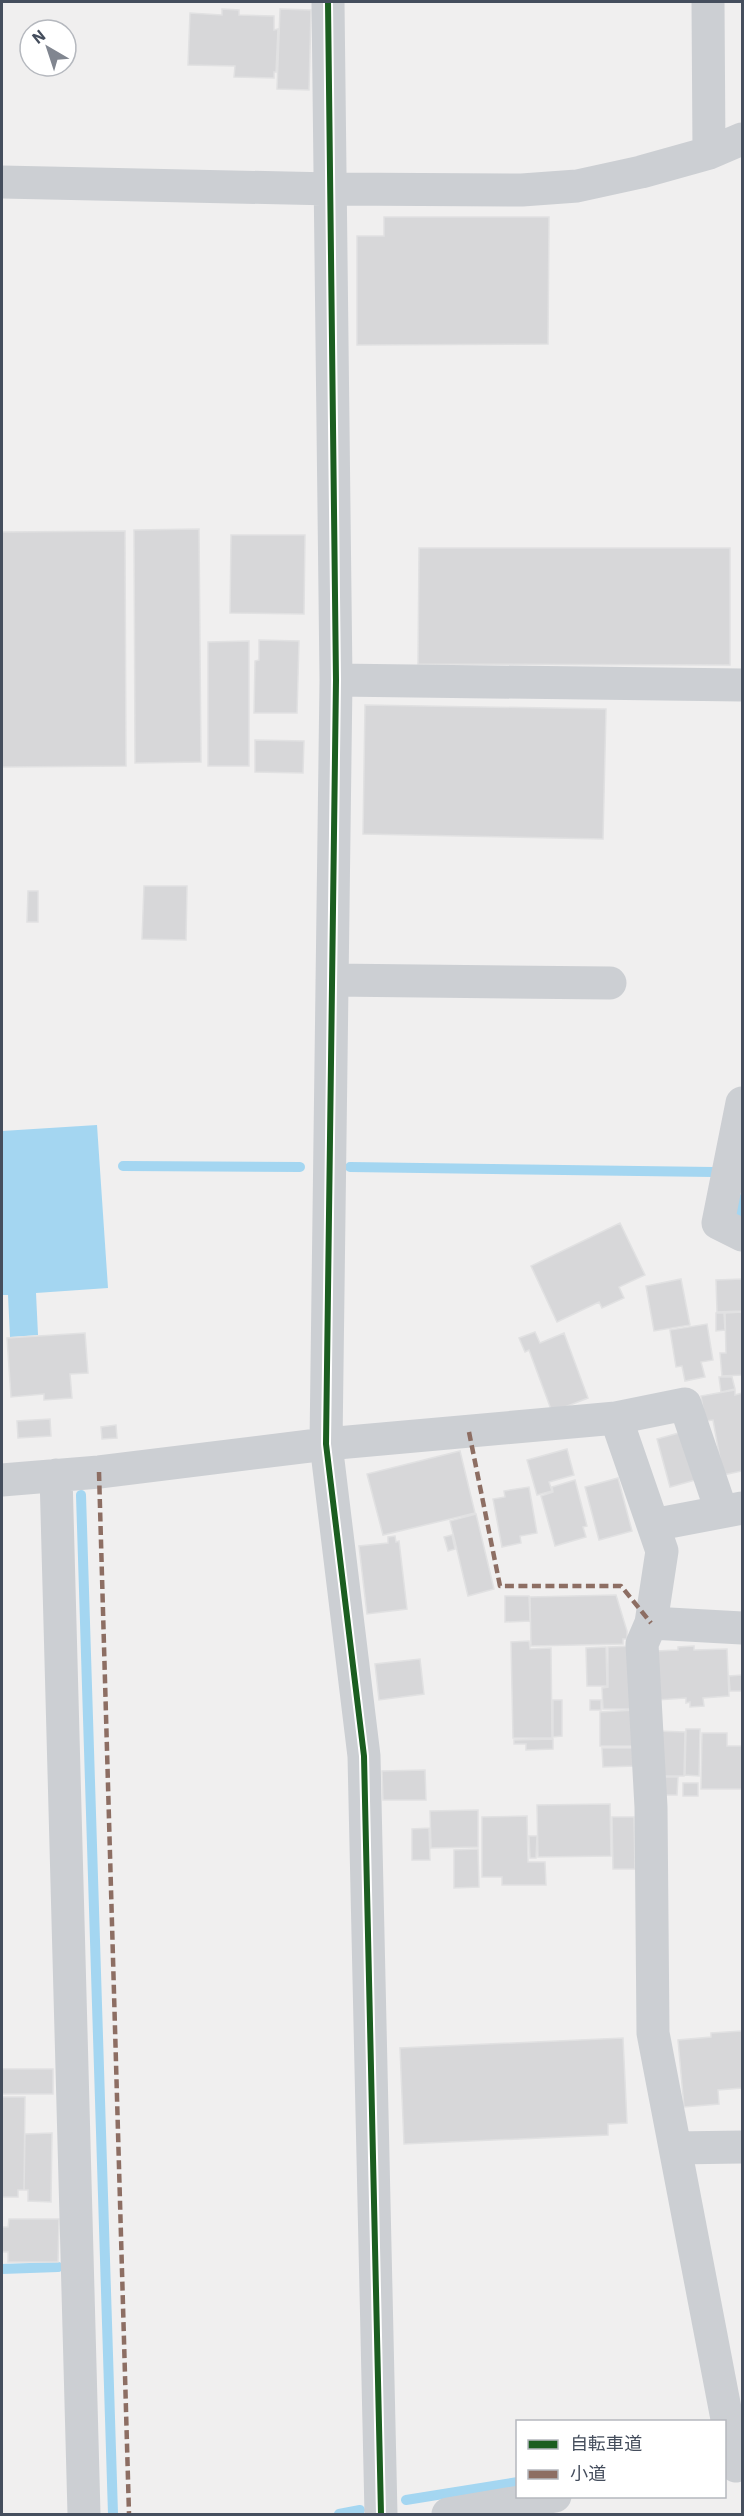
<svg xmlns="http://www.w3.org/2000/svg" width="744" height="2516" font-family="'IBM Plex Sans','Noto Sans JP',sans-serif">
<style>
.water{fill:#a4d6f1}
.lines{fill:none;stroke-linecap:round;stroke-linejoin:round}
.stream{stroke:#a4d6f1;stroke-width:10}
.building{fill:#d7d7d9;stroke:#e1e1e2;stroke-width:1.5}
.minor{stroke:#cccfd3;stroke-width:33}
.quiet{stroke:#8d6e63;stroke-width:4.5;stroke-dasharray:9 4.5;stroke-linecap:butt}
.cycleway-casing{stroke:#fff;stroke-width:10}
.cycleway{stroke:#1b5e20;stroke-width:6}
</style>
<rect width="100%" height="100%" fill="#f0efef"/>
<path class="water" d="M 97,1125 L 108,1288 L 36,1293 L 38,1335 L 10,1337 L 8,1295 L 2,1295 L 2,1131 Z"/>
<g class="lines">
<path class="stream" d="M 123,1166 L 300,1167
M 350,1167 L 713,1172
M 739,1199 L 736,1212 L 742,1215
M 81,1495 L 113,2514
M 2,2269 L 58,2267
M 406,2500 L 518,2482
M 339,2514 L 360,2510"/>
</g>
<path class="building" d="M 222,9 L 239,10 L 239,15 L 274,16 L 274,30 L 278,29 L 276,72 L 274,72 L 274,78 L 234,77 L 235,66 L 188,65 L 190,13 L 222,15 Z
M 280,9 L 311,10 L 309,90 L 277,89 Z
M 384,217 L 549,217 L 548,344 L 357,345 L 357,236 L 384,236 Z
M 199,529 L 201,762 L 135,763 L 134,530 Z
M 125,531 L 126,766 L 2,767 L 2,532 Z
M 231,535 L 305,535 L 304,614 L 230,613 Z
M 419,548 L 730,548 L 730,665 L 418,664 Z
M 259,640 L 299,641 L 297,713 L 254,713 L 255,661 L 259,660 Z
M 249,641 L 249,766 L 208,766 L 208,642 Z
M 365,705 L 606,709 L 603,839 L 363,834 Z
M 255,740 L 304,741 L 303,773 L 255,772 Z
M 144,886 L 187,886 L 186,940 L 142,939 Z
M 28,891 L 38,891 L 38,922 L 27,922 Z
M 620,1223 L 645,1275 L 619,1287 L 624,1298 L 602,1308 L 599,1302 L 557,1322 L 531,1266 Z
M 681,1279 L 690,1325 L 654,1331 L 646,1286 Z
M 742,1279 L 742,1311 L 717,1312 L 716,1280 Z
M 742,1312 L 742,1375 L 722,1376 L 720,1353 L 726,1353 L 725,1313 Z
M 716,1313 L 724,1313 L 725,1330 L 716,1331 Z
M 707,1324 L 713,1360 L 701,1362 L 705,1377 L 685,1381 L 682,1366 L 676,1367 L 670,1330 Z
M 535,1332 L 540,1343 L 564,1333 L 588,1398 L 552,1412 L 529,1350 L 525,1352 L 519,1338 Z
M 85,1333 L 88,1373 L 70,1374 L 72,1398 L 44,1400 L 44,1394 L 11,1397 L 7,1338 Z
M 719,1377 L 732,1377 L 735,1389 L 721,1392 Z
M 735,1390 L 735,1395 L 742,1393 L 742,1471 L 723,1475 L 713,1420 L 705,1421 L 701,1396 Z
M 50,1419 L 51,1436 L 18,1438 L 17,1421 Z
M 116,1425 L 117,1438 L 102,1439 L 101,1427 Z
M 686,1431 L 699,1479 L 670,1487 L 657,1439 Z
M 567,1449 L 574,1475 L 549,1482 L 552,1491 L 537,1495 L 527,1460 Z
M 460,1451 L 475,1513 L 383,1535 L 367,1474 Z
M 618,1478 L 632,1531 L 599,1540 L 585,1487 Z
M 575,1480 L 587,1526 L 583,1527 L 586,1537 L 555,1546 L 541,1496 L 553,1492 L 552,1487 Z
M 529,1487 L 537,1533 L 520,1536 L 521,1543 L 502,1547 L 493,1499 L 505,1497 L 504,1491 Z
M 476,1514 L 494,1589 L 468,1596 L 450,1521 Z
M 452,1535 L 455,1549 L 448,1551 L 444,1537 Z
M 395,1536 L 396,1542 L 399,1541 L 407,1609 L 367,1614 L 359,1546 L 388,1543 L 388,1537 Z
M 616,1595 L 627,1631 L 627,1639 L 623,1639 L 623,1644 L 531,1646 L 530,1597 Z
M 505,1596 L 529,1596 L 530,1621 L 505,1622 Z
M 529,1641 L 530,1649 L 551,1648 L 552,1738 L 513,1738 L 511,1642 Z
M 634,1646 L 635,1709 L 603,1709 L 602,1688 L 608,1687 L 608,1647 Z
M 694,1646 L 694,1650 L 727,1649 L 729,1696 L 703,1698 L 704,1706 L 690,1707 L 690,1702 L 686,1703 L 686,1698 L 657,1700 L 656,1651 L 678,1650 L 678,1647 Z
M 606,1647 L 607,1686 L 587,1686 L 586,1648 Z
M 420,1659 L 424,1694 L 379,1700 L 375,1664 Z
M 742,1675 L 742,1691 L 730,1691 L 729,1676 Z
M 553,1700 L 562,1700 L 562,1736 L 553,1737 Z
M 590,1700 L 601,1700 L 601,1710 L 590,1710 Z
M 635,1710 L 636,1746 L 600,1746 L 600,1712 Z
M 686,1729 L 700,1729 L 699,1776 L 685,1775 Z
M 656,1731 L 685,1732 L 684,1776 L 655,1776 Z
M 702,1733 L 727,1733 L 727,1746 L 742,1746 L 742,1789 L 701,1789 Z
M 553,1739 L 553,1749 L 526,1750 L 526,1744 L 514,1744 L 514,1740 Z
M 602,1748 L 636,1748 L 636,1766 L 603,1767 Z
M 425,1770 L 426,1800 L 383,1800 L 382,1771 Z
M 661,1777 L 678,1777 L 677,1795 L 660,1795 Z
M 683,1783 L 698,1783 L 698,1796 L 683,1796 Z
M 610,1804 L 611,1856 L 538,1857 L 537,1805 Z
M 478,1810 L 478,1847 L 431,1848 L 430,1811 Z
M 527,1816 L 528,1862 L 545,1862 L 546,1885 L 502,1885 L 502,1877 L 482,1877 L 482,1817 Z
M 612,1817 L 634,1817 L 635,1869 L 613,1869 Z
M 429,1828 L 430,1860 L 412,1860 L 412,1829 Z
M 529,1836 L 537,1836 L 536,1858 L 530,1858 Z
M 478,1849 L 479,1887 L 454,1888 L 454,1850 Z
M 742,2031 L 742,2088 L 718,2090 L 719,2104 L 684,2107 L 678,2040 L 711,2037 L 711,2033 Z
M 623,2038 L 627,2123 L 608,2124 L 608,2135 L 404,2144 L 400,2048 Z
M 2,2069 L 53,2069 L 53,2094 L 2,2094 Z
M 2,2097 L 25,2097 L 24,2190 L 18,2190 L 18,2197 L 2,2197 Z
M 52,2133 L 51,2202 L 28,2201 L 28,2190 L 24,2190 L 25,2134 Z
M 9,2219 L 59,2219 L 58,2262 L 8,2262 L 8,2252 L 2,2252 L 2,2227 L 8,2227 Z"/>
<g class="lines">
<path class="minor" d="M 328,2 L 336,680 L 326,1444 L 364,1756 L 381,2514
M 708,2 L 709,153
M 2,182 L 332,189 L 522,190 L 577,186 L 641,172 L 709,153 L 742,139
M 336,680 L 742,685
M 332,980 L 610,983
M 742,1103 L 718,1223 L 742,1235
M 616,1418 L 662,1551 L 651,1623 L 642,1644 L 651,1807 L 653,2033 L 736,2466
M 56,1475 L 84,2514
M 2,1480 L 99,1472 L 326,1444 L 616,1418 L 685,1404 L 721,1510
M 653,1525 L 742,1508
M 651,1623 L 742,1628
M 675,2148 L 742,2147
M 448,2514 L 555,2496"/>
<path class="quiet" d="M 469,1432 L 500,1586 L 621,1586 L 651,1623
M 99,1472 L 129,2514"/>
<g class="cycleway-casing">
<path id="cycleway" d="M 328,2 L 336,680 L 326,1444 L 364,1756 L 381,2514"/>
</g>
<use href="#cycleway" class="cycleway"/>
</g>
<rect width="744" height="2516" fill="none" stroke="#454e5d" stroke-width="6"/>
<rect x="516" y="2420" width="210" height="78" fill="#ffffff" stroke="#b5b8be" stroke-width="1.5"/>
<rect x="528" y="2440" width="30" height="9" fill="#1b5e20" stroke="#b5b8be" stroke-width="1.5"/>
<text x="570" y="2450" font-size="18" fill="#454e5d">自転車道</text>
<rect x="528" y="2470" width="30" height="9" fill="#8d6e63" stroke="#b5b8be" stroke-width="1.5"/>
<text x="570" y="2480" font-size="18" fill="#454e5d">小道</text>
<g transform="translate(48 48) rotate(321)"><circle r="28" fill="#ffffff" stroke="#b5b8be" stroke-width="1.5"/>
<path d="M0-4.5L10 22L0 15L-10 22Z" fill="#818690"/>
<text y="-9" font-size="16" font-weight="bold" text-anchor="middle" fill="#454e5d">N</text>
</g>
</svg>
